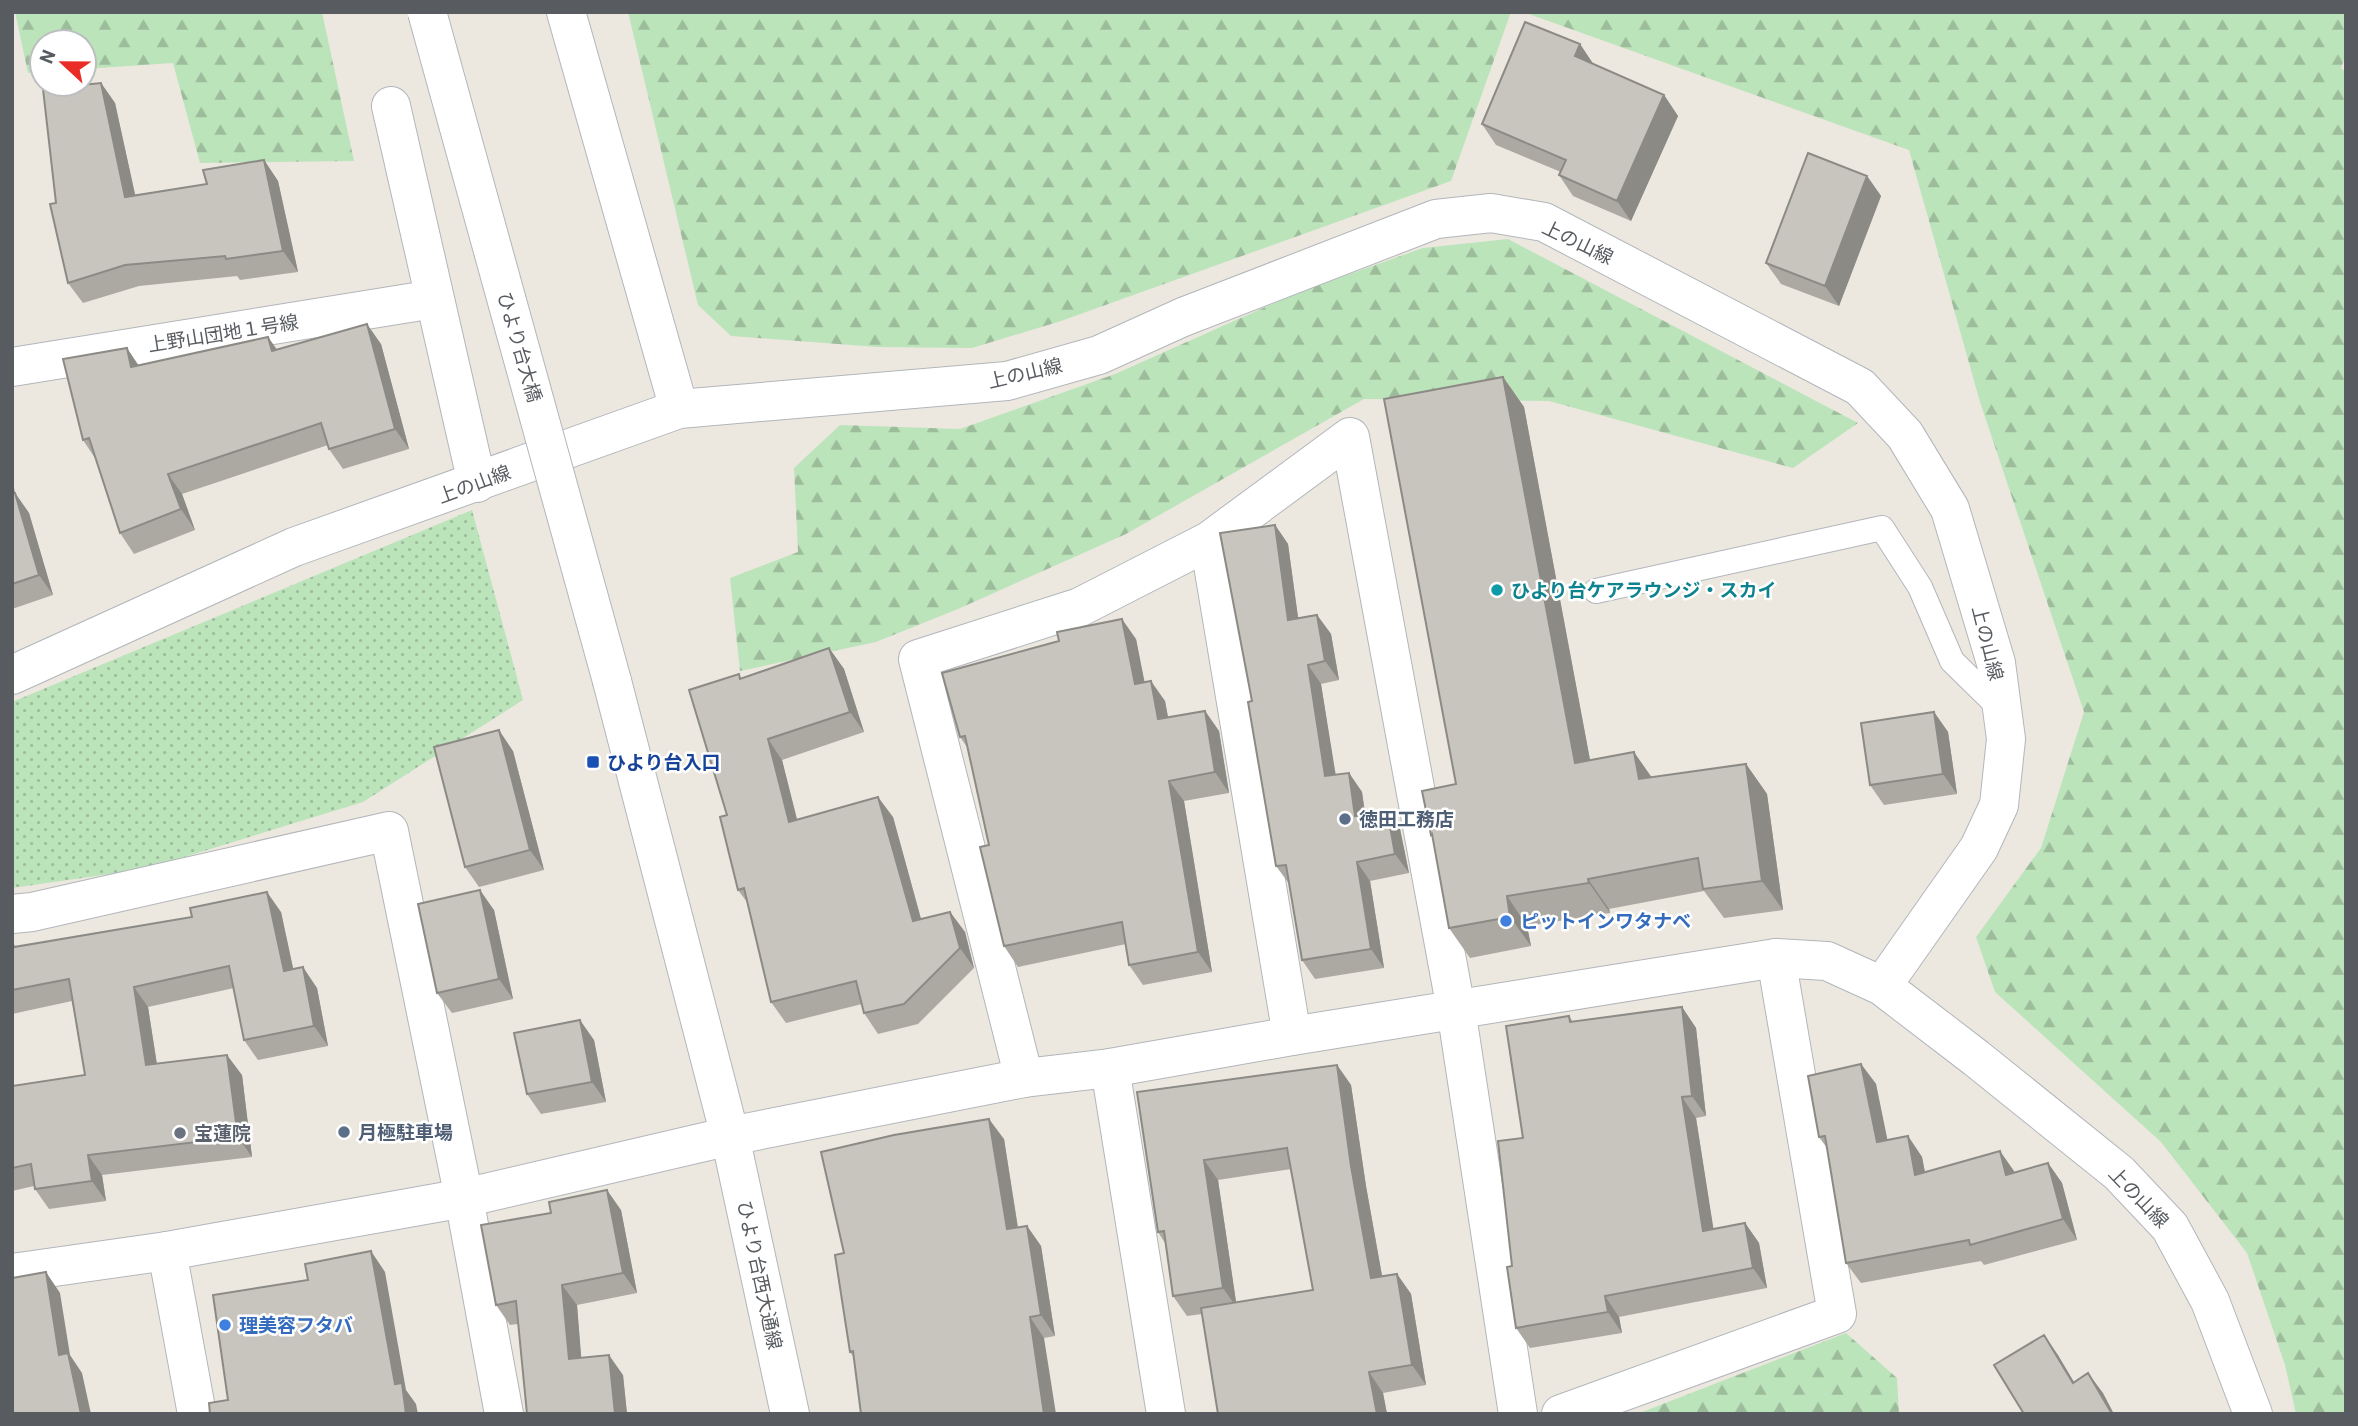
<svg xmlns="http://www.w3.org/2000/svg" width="2358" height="1426" font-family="Barlow,'Noto Sans JP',sans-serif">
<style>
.grass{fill:url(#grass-dots)}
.forest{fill:url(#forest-firs)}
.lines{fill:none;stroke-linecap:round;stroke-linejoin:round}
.service-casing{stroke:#b2b6bb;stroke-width:26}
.minor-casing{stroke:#b2b6bb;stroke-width:40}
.tertiary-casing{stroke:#b2b6bb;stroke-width:40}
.service{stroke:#fff;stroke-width:24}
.minor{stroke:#fff;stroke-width:38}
.tertiary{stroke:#fff;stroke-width:38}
.tertiary-bridge-casing{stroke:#b2b6bb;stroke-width:40;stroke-linecap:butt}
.tertiary-bridge{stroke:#fff;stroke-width:38}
.wall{fill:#aca9a3;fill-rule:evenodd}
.shaded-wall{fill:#8c8a85}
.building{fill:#c8c5be;stroke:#8c8a85;stroke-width:2}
.culture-dot{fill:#0f9aa8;stroke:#fff;stroke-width:2.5}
.transit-dot{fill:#1a4fb4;stroke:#fff;stroke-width:2.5}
.service-dot{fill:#5c6f8a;stroke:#fff;stroke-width:2.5}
.shop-dot{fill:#3f7fe0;stroke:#fff;stroke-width:2.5}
.worship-dot{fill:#6b7280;stroke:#fff;stroke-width:2.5}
.labels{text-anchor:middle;stroke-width:5;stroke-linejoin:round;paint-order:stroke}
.street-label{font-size:19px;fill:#585c61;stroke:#fff}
.culture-label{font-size:19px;font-weight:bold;fill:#0d838f;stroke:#fff;text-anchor:start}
.transit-label{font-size:19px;font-weight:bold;fill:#164399;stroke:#fff;text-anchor:start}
.service-label{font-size:19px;font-weight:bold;fill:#4e5e75;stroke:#fff;text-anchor:start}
.shop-label{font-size:19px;font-weight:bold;fill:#366cbe;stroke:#fff;text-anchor:start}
.worship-label{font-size:19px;font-weight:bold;fill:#5b616d;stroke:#fff;text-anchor:start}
</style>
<defs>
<pattern id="grass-dots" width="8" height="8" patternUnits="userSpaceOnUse" patternTransform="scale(1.75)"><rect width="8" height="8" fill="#bce4ba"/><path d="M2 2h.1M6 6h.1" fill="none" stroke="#9cbc9b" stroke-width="1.8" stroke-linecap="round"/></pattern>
<pattern id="forest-firs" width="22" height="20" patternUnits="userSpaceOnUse" patternTransform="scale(1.75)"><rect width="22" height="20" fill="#bce4ba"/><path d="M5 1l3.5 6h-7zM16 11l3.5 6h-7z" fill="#9cbc9b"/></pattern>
</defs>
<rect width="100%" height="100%" fill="#ece8df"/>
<path class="grass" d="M 472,510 L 523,700 L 363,802 L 145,869 L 12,888 L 12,702 Z"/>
<path class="forest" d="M 15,12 L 322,12 L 354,161 L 200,163 L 173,63 L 84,69 L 84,42 L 42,42 L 42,72 L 28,73 Z
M 628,12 L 1511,12 L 1451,181 L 1061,321 L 972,348 L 877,347 L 731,336 L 698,305 Z
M 1523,12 L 2346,12 L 2346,54 L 2341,68 L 2346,72 L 2346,1414 L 2296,1414 L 2285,1365 L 2247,1253 L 2161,1142 L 1995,992 L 1976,937 L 2041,848 L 2084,712 L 1980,402 L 1909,150 Z
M 1508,239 L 1858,423 L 1793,468 L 1549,401 L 1364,399 L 1126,534 L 958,609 L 876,642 L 740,671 L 730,578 L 798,552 L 794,468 L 840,425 L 960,429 L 1115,374 L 1299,292 L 1423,248 Z
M 1846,1333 L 1897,1378 L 1899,1414 L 1637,1414 Z"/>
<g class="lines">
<g class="service-casing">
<path id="service" d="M 1596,591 L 1882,528 L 1920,587 L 1952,661 L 2002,710"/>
</g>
<g class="minor-casing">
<path id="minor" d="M 391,106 L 477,483
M 12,367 L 434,299
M 1209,541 L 1292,1036
M 12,675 L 294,547 L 679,409 L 1007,381 L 1099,355 L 1183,317 L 1436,219 L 1491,213 L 1544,222 L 1860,387 L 1905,435 L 1950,509 L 1996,663 L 2006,739 L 1999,805 L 1979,848 L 1882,986
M 12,914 L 32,912 L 389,831 L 464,1198 L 504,1414
M 1110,1068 L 1166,1414
M 1024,1078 L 918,659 L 1080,607 L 1209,541 L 1350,437 L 1456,1009 L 1518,1414
M 12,1273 L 167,1251
M 1561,1414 L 1837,1314 L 1776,958"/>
</g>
<g class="tertiary-casing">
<path id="tertiary" d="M 566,12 L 679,409
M 612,681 L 730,1136 L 790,1414
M 197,1414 L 167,1251 L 464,1198 L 730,1136 L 1024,1078 L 1110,1068 L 1292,1036 L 1776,958 L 1827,961 L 1882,986 L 1976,1058 L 2119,1173 L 2170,1227 L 2210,1301 L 2253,1414"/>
</g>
<use href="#service" class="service"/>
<use href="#minor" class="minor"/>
<use href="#tertiary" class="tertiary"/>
<g class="tertiary-bridge-casing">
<path id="tertiary-bridge" d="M 427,12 L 612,681"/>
</g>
<use href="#tertiary-bridge" class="tertiary-bridge"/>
</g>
<path class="wall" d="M 1580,44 L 1593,64 L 1664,95 L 1678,116 L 1631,221 L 1573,196 L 1559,175 L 1561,172 L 1496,145 L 1482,124 Z
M 101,83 L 115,103 L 135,195 L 207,184 L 264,160 L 278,181 L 298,272 L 240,280 L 237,276 L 139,286 L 83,303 L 68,283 L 56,203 Z
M 1867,176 L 1881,196 L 1839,306 L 1781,284 L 1766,263 Z
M 268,337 L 277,350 L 381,344 L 409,449 L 343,469 L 329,449 L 328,445 L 182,494 L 195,530 L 134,554 L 120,533 L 95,458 L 83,440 L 139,365 Z
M 1503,377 L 1524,407 L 1590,760 L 1651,777 L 1746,764 L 1767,794 L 1783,910 L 1724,918 L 1704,891 L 1609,909 L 1610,913 L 1527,926 L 1531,946 L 1470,958 L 1449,928 L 1433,838 L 1431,835 L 1456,784 Z
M 12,476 L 15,493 L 29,513 L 53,595 L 12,609 Z
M 1275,525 L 1288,544 L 1298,618 L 1317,615 L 1331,634 L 1339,680 L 1321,684 L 1335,775 L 1349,773 L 1362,792 L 1365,814 L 1387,810 L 1400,829 L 1409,873 L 1370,881 L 1384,968 L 1315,979 L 1302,960 L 1290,885 L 1276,866 L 1252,701 Z
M 1136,639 L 1144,682 L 1165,701 L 1168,717 L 1205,711 L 1219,731 L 1229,793 L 1184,801 L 1212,972 L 1143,985 L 1129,965 L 1126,944 L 1018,967 L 1004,946 L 989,845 L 967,747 L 960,737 Z
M 829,648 L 844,669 L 864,732 L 782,760 L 797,820 L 893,817 L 921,919 L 950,912 L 965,932 L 974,968 L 918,1024 L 878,1034 L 864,1013 L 862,1004 L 786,1023 L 771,1002 L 747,902 L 738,890 L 727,815 L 742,678 Z
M 1934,712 L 1948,732 L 1957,794 L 1884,805 L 1870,785 Z
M 513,751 L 544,870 L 479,887 L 465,867 Z
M 494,910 L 513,999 L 452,1013 L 437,993 Z
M 281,912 L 293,969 L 317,988 L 328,1046 L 258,1060 L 244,1040 L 234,988 L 148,1007 L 157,1064 L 242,1075 L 252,1157 L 102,1175 L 106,1201 L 49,1209 L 35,1189 L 34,1186 L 12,1191 L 12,1086 L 85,1075 L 72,1001 L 12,1014 L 12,945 L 13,944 L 15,947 Z
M 1682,1007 L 1696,1028 L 1706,1116 L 1696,1118 L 1713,1229 L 1745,1223 L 1759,1243 L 1767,1288 L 1619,1317 L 1622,1333 L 1530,1348 L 1516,1328 L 1512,1266 L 1523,1138 L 1569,1016 L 1573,1022 Z
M 594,1040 L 606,1102 L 541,1114 L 527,1094 Z
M 1861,1064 L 1876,1084 L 1887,1140 L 1908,1136 L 1922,1157 L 1925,1172 L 2014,1171 L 2014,1172 L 2048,1163 L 2062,1183 L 2077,1240 L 1984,1265 L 1981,1261 L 1861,1283 L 1846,1263 L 1827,1148 L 1819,1137 Z
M 1337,1065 L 1351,1085 L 1366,1186 L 1382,1276 L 1397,1274 L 1411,1294 L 1426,1385 L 1383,1393 L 1387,1414 L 1218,1414 L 1202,1314 L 1187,1316 L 1173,1296 L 1165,1243 L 1158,1232 L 1137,1092 ZM 1291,1169 L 1313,1290 L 1236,1303 L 1218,1180 Z
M 1004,1139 L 1018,1227 L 1027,1226 L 1041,1246 L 1055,1336 L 1044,1338 L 853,1356 L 850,1352 Z
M 621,1210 L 637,1293 L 577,1305 L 581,1358 L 623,1375 L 627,1414 L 518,1324 L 510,1325 L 496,1305 Z"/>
<path class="shaded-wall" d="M 1580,44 L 1594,65 L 1575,56 Z
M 101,83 L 115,103 L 140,217 L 125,197 Z
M 1664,95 L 1678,116 L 1631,221 L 1617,201 Z
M 264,160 L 278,181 L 298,272 L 283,251 Z
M 1867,176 L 1881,196 L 1839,306 L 1825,286 Z
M 367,324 L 381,344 L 409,449 L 395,429 Z
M 268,337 L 282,357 L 272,351 Z
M 127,348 L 141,369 L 131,367 Z
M 1503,377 L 1524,407 L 1596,792 L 1575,763 Z
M 168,474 L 182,494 L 195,530 L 181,509 Z
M 12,476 L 18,515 L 12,507 Z
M 15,493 L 29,513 L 53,595 L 39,575 Z
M 1275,525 L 1288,544 L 1301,639 L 1288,620 Z
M 1317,615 L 1331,634 L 1339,680 L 1325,661 Z
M 1122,619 L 1136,639 L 1149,704 L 1135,684 Z
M 829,648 L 844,669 L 864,732 L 850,712 Z
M 1308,665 L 1321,684 L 1339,795 L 1325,776 Z
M 1151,681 L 1165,701 L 1172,739 L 1158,719 Z
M 1205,711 L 1219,731 L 1229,793 L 1215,772 Z
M 1934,712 L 1948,732 L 1957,794 L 1943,774 Z
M 499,730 L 513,751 L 544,870 L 530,850 Z
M 768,739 L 782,760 L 803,843 L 789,822 Z
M 1634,752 L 1655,782 L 1639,779 Z
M 1746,764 L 1767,794 L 1783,910 L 1762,881 Z
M 1349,773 L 1362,792 L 1368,835 L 1355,816 Z
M 1169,781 L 1184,801 L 1212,972 L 1198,952 Z
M 878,797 L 893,817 L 927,941 L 913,921 Z
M 1387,810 L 1400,829 L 1409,873 L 1395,854 Z
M 1357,862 L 1370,881 L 1384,968 L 1371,949 Z
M 1588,879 L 1609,909 L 1610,913 L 1589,883 Z
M 480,890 L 494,910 L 513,999 L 499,979 Z
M 267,892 L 281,912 L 298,991 L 284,971 Z
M 1507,896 L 1527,926 L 1531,946 L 1510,917 Z
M 950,912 L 965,932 L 974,968 L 960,948 Z
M 303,967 L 317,988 L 328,1046 L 314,1026 Z
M 134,987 L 148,1007 L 160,1085 L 146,1065 Z
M 1682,1007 L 1696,1028 L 1706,1116 L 1692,1096 Z
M 580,1020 L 594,1040 L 606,1102 L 592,1082 Z
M 227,1055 L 242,1075 L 252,1157 L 238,1137 Z
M 1861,1064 L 1876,1084 L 1892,1162 L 1877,1142 Z
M 1337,1065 L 1351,1085 L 1366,1186 L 1386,1298 L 1371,1278 L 1351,1166 Z
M 1682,1097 L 1696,1118 L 1717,1251 L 1703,1231 Z
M 989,1119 L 1004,1139 L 1021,1249 L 1007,1229 Z
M 1908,1136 L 1922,1157 L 1929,1195 L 1915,1175 Z
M 2000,1151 L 2014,1171 L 2020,1195 L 2006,1175 Z
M 88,1155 L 102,1175 L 106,1201 L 92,1181 Z
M 1204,1160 L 1218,1180 L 1237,1308 L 1223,1288 Z
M 2048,1163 L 2062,1183 L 2077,1240 L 2063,1219 Z
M 607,1190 L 621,1210 L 637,1293 L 623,1273 Z
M 1745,1223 L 1759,1243 L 1767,1288 L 1753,1268 Z
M 1027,1226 L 1041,1246 L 1055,1336 L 1041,1315 Z
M 371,1251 L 385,1272 L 406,1390 L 416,1404 L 418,1414 L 406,1414 L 395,1384 Z
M 46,1272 L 60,1293 L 70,1355 L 82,1373 L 91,1414 L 81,1414 L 59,1355 Z
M 1397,1274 L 1411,1294 L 1426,1385 L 1412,1365 Z
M 562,1285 L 577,1305 L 583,1379 L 569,1359 Z
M 1605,1296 L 1619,1317 L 1622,1333 L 1608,1312 Z
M 1030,1317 L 1044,1338 L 1056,1414 L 1044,1414 Z
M 2044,1335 L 2058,1355 L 2087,1404 L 2073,1383 Z
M 609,1355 L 623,1375 L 627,1414 L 615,1414 Z
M 1369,1372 L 1383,1393 L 1387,1414 L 1377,1414 Z
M 2088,1373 L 2103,1393 L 2114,1414 L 2112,1414 Z"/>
<path class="building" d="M 1525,22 L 1580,44 L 1575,56 L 1664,95 L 1617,201 L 1559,175 L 1566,160 L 1482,124 Z
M 101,83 L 125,197 L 207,184 L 203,170 L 264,160 L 283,251 L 226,259 L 225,256 L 125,265 L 68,283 L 50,204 L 56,203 L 43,89 Z
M 1808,153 L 1867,176 L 1825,286 L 1766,263 Z
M 367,324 L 395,429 L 329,449 L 321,423 L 168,474 L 181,509 L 120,533 L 89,438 L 83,440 L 63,359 L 127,348 L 131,367 L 268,337 L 272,351 Z
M 1503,377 L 1575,763 L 1634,752 L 1639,779 L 1746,764 L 1762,881 L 1703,889 L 1698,858 L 1588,879 L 1589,883 L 1507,896 L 1510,917 L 1449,928 L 1432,834 L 1431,835 L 1422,791 L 1456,784 L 1384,399 Z
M 12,493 L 15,493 L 39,575 L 12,584 Z
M 1275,525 L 1288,620 L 1317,615 L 1325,661 L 1308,665 L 1325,776 L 1349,773 L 1355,816 L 1387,810 L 1395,854 L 1357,862 L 1371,949 L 1302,960 L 1286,865 L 1276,866 L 1248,702 L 1252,701 L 1220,533 Z
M 1122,619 L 1135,684 L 1151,681 L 1158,719 L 1205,711 L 1215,772 L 1169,781 L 1198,952 L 1129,965 L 1122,922 L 1004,946 L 980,847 L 989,845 L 965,736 L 960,737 L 942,673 L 1059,641 L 1057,632 Z
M 829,648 L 850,712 L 768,739 L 789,822 L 878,797 L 913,921 L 950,912 L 960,948 L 904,1004 L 864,1013 L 856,981 L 771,1002 L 744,888 L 738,890 L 720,817 L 727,815 L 689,690 L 739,674 L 740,679 Z
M 1934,712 L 1943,774 L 1870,785 L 1861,723 Z
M 499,730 L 530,850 L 465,867 L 434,747 Z
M 480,890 L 499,979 L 437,993 L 418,904 Z
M 267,892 L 284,971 L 303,967 L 314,1026 L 244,1040 L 229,966 L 134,987 L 146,1065 L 227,1055 L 238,1137 L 88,1155 L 92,1181 L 35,1189 L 31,1164 L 12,1168 L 12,1086 L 85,1075 L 69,979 L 12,990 L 12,945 L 13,944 L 14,947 L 192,917 L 190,908 Z
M 1682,1007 L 1692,1096 L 1682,1097 L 1703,1231 L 1745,1223 L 1753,1268 L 1605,1296 L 1608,1312 L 1516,1328 L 1507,1267 L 1512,1266 L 1498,1141 L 1523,1138 L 1506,1026 L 1569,1016 L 1570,1022 Z
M 580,1020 L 592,1082 L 527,1094 L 514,1033 Z
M 1861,1064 L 1877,1142 L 1908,1136 L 1915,1175 L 2000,1151 L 2006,1175 L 2048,1163 L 2063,1219 L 1970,1245 L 1969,1240 L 1846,1263 L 1825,1136 L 1819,1137 L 1808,1076 Z
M 1337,1065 L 1351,1166 L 1371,1278 L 1397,1274 L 1412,1365 L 1369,1372 L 1377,1414 L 1218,1414 L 1201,1308 L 1313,1290 L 1287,1148 L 1204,1160 L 1223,1288 L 1173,1296 L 1164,1231 L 1158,1232 L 1137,1092 Z
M 989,1119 L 1007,1229 L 1027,1226 L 1041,1315 L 1030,1317 L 1044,1414 L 861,1414 L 853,1351 L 850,1352 L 835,1255 L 844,1253 L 821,1152 L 894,1135 Z
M 607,1190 L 623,1273 L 562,1285 L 569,1359 L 609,1355 L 615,1414 L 527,1414 L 516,1301 L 496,1305 L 481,1225 L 551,1213 L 549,1202 Z
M 371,1251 L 395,1384 L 402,1383 L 406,1414 L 210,1414 L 209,1403 L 228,1400 L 213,1295 L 308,1280 L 305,1264 Z
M 46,1272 L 59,1355 L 68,1353 L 81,1414 L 12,1414 L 12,1278 Z
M 2044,1335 L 2073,1383 L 2088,1373 L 2112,1414 L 2024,1414 L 1994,1365 Z"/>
<circle class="culture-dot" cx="1497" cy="590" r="7"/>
<rect class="transit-dot" x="586" y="755" width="14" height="14" rx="3.5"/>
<g class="service-dot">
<circle cx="1345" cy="819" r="7"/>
<circle cx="344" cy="1132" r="7"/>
</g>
<g class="shop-dot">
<circle cx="1506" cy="921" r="7"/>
<circle cx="225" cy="1325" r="7"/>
</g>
<circle class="worship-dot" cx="180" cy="1133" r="7"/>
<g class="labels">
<g class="street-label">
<text transform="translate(1578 242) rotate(26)" y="7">上の山線</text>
<text transform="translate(223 333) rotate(-9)" y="7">上野山団地１号線</text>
<text transform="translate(520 347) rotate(74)" y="7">ひより台大橋</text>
<text transform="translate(1025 373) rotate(-13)" y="7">上の山線</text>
<text transform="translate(474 484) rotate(-20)" y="7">上の山線</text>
<text transform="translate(1988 643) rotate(76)" y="7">上の山線</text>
<text transform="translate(2139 1197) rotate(46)" y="7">上の山線</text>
<text transform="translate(760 1275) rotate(78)" y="7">ひより台西大通線</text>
</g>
<g class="culture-label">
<text x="1511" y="597">ひより台ケアラウンジ・スカイ</text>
</g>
<g class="transit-label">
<text x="607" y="769">ひより台入口</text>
</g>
<g class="service-label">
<text x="1359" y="826">徳田工務店</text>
<text x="358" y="1139">月極駐車場</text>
</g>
<g class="shop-label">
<text x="1520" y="928">ピットインワタナベ</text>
<text x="239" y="1332">理美容フタバ</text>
</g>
<g class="worship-label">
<text x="194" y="1140">宝蓮院</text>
</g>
</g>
<rect width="2358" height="1426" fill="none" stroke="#585c61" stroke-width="28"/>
<g transform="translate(63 63) rotate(292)"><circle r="33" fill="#ffffff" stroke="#bcbec0" stroke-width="2"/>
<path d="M0-5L12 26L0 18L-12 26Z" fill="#ea2c27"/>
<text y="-10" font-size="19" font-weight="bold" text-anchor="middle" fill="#585c61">N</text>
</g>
</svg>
